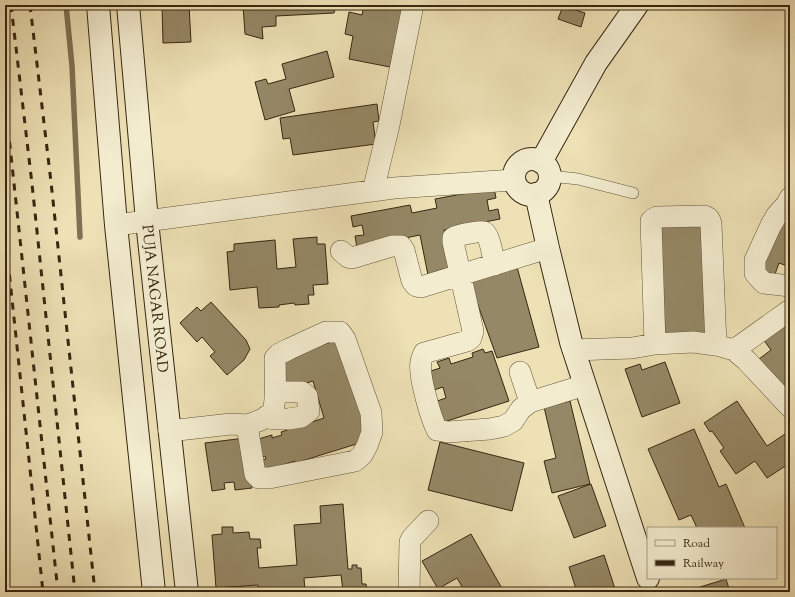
<svg xmlns="http://www.w3.org/2000/svg" width="795" height="597" font-family="'Sorts Mill Goudy',serif">
<style>
.lines{fill:none;stroke-linecap:round;stroke-linejoin:round}
.stream{stroke:#7f7152;stroke-width:5.5}
.building{fill:#958866;stroke:#362711}
.lane-casing{stroke:#64563a;stroke-width:12}
.street-casing{stroke:#64563a;stroke-width:22}
.secondary-casing{stroke:#362711;stroke-width:24}
.lane{stroke:#f3eccf;stroke-width:11}
.street{stroke:#f3eccf;stroke-width:21}
.secondary{stroke:#f3eccf;stroke-width:22}
.rail{stroke:#362711;stroke-width:3;stroke-dasharray:7 7;stroke-linecap:butt}
.labels{text-anchor:middle;stroke-width:4;stroke-linejoin:round;paint-order:stroke}
.street-label{font-size:15px;fill:#362711;stroke:#f3eccf}
</style>
<rect width="100%" height="100%" fill="#ede1b5"/>
<filter id="stains"><feTurbulence type="fractalNoise" baseFrequency=".005" numOctaves="4"/><feColorMatrix values="0 0 0 0 .2 0 0 0 0 .09 0 0 0 0 .02 0 0 0 .5 -.17"/></filter>
<radialGradient id="worn" r=".72"><stop offset=".6" stop-color="#630" stop-opacity="0"/><stop offset="1" stop-color="#630" stop-opacity=".3"/></radialGradient>
<g class="lines">
<path class="stream" d="M 66,5 L 72,66 L 80,237"/>
</g>
<path class="building" d="M 162,5 L 189,5 L 191,42 L 163,43 Z
M 243,5 L 336,5 L 334,13 L 276,16 L 276,26 L 262,27 L 263,39 L 245,34 Z
M 364,5 L 403,5 L 390,67 L 349,59 L 353,36 L 345,34 L 349,12 L 362,15 Z
M 563,6 L 585,13 L 581,27 L 558,19 Z
M 327,51 L 334,77 L 289,89 L 295,111 L 265,120 L 255,82 L 266,79 L 268,84 L 286,79 L 282,64 Z
M 377,104 L 379,121 L 373,122 L 376,144 L 293,155 L 290,138 L 283,139 L 280,118 Z
M 494,188 L 496,198 L 487,200 L 489,211 L 498,209 L 500,219 L 444,230 L 453,275 L 444,269 L 434,272 L 436,278 L 429,280 L 420,235 L 357,248 L 355,236 L 364,235 L 362,225 L 353,227 L 351,216 L 410,205 L 412,213 L 437,208 L 435,199 Z
M 780,218 L 790,222 L 790,267 L 779,263 L 774,277 L 759,271 Z
M 704,220 L 712,338 L 664,341 L 656,224 Z
M 317,237 L 317,244 L 325,244 L 328,284 L 313,285 L 314,295 L 308,295 L 309,304 L 295,305 L 294,303 L 279,305 L 279,307 L 259,308 L 257,287 L 230,290 L 227,252 L 234,251 L 234,244 L 275,240 L 277,269 L 296,267 L 293,239 Z
M 517,267 L 539,347 L 497,358 L 469,280 Z
M 211,302 L 246,340 L 250,349 L 244,360 L 227,375 L 210,356 L 215,352 L 202,337 L 197,342 L 180,323 L 197,307 L 201,311 Z
M 790,313 L 790,401 L 759,359 L 771,350 L 760,335 Z
M 338,340 L 371,429 L 363,442 L 295,463 L 295,461 L 279,466 L 265,472 L 261,460 L 266,459 L 265,456 L 260,458 L 255,440 L 272,435 L 272,438 L 282,435 L 281,432 L 324,418 L 313,381 L 286,389 L 276,359 Z
M 483,349 L 485,353 L 492,351 L 509,401 L 444,422 L 437,401 L 446,398 L 443,387 L 434,390 L 428,372 L 440,368 L 437,362 L 449,358 L 451,364 L 473,357 L 472,353 Z
M 665,362 L 680,403 L 642,417 L 625,369 L 640,364 L 642,370 Z
M 570,401 L 590,484 L 552,493 L 544,461 L 556,458 L 544,407 Z
M 737,401 L 767,446 L 788,432 L 790,435 L 790,463 L 767,478 L 755,461 L 736,474 L 720,451 L 724,448 L 712,431 L 710,432 L 704,423 Z
M 694,429 L 719,487 L 726,484 L 745,528 L 697,528 L 691,515 L 679,520 L 648,449 Z
M 245,438 L 252,488 L 235,490 L 234,482 L 224,483 L 225,489 L 212,491 L 205,443 Z
M 440,442 L 524,463 L 512,511 L 428,490 Z
M 591,484 L 606,526 L 574,538 L 558,496 Z
M 343,504 L 348,569 L 352,569 L 352,565 L 357,565 L 357,568 L 361,568 L 362,584 L 366,584 L 367,592 L 343,591 L 341,575 L 304,578 L 305,590 L 313,590 L 313,592 L 258,592 L 258,585 L 216,588 L 212,535 L 222,534 L 222,527 L 233,527 L 233,533 L 249,532 L 250,539 L 260,539 L 261,548 L 257,548 L 259,568 L 297,565 L 294,525 L 321,523 L 320,506 Z
M 471,534 L 504,592 L 465,592 L 457,578 L 438,589 L 422,561 Z
M 604,555 L 616,592 L 577,592 L 569,567 Z
M 726,579 L 730,592 L 698,592 L 697,588 Z"/>
<g class="lines">
<g class="lane-casing">
<path id="lane" d="M 550,176 L 578,179 L 633,193"/>
</g>
<g class="street-casing">
<path id="street" d="M 373,191 L 389,125 L 413,5
M 790,198 L 787,204 L 777,215 L 771,225 L 755,260 L 755,273 L 760,279 L 764,283 L 790,286
M 116,225 L 394,188 L 514,180
M 341,251 L 348,257 L 352,258 L 392,246 L 401,246 L 404,250 L 412,281 L 416,286 L 421,287 L 548,248
M 495,265 C 493,258 490,235 484,232 C 480,231 475,232 471,233 C 465,234 458,235 453,238 L 453,242 L 473,331 L 471,338 L 467,341 L 424,353 C 423,356 421,359 421,362 C 418,375 431,418 437,430 L 448,432 L 490,429 L 504,426 L 513,421 L 521,409 L 530,402 L 585,385
M 655,344 L 651,221 L 653,219 L 657,217 L 704,216 C 709,217 710,219 711,224 L 716,345
M 573,350 L 632,348 L 655,344 L 693,342 L 716,345 L 734,350 L 746,360 L 790,407
M 734,350 L 790,310
M 520,372 L 530,402
M 267,416 L 273,419 L 288,419 L 301,417 L 309,411 L 307,396 L 302,392 L 275,392
M 169,431 L 231,424 L 247,425 L 255,474 L 259,478 L 269,478 L 355,461 L 362,455 L 367,446 L 372,432 L 371,413 L 345,339 L 340,332 L 326,332 L 289,349 L 279,354 L 275,358 C 275,369 277,404 272,412 C 268,418 254,423 247,425
M 409,592 L 410,542 L 412,538 L 428,521"/>
</g>
<g class="secondary-casing">
<g id="secondary">
<path d="M 98,5 L 116,225 L 154,592"/>
<path id="s1" d="M 128,5 L 147,221 L 187,592"/>
<circle cx="532" cy="177" r="18"/>
<path d="M 541,162 L 596,63 L 637,5"/>
<path d="M 536,194 L 548,248 L 571,342 L 648,578"/>
</g>
</g>
<use href="#lane" class="lane"/>
<use href="#street" class="street"/>
<use href="#secondary" class="secondary"/>
<path class="rail" d="M 11,5 L 32,184 L 75,592
M 30,5 L 51,182 L 95,592
M 5,100 L 58,592
M 5,233 L 43,592"/>
</g>
<g class="labels">
<g class="street-label">
<text dy="5" stroke="none"><textPath href="#s1" startOffset="295">PUJA NAGAR ROAD</textPath></text>
</g>
</g>
<rect width="795" height="597" fill="none" stroke="#ede1b5" stroke-width="20"/>
<rect x="6" y="6" width="783" height="585" fill="none" stroke="#362711" stroke-width="2"/>
<rect x="10" y="10" width="775" height="577" fill="none" stroke="#362711"/>
<rect x="647" y="527" width="130" height="52" fill="#f3eccf" stroke="#a79d83"/>
<rect x="655" y="540" width="20" height="6" fill="#f3eccf" stroke="#a79d83"/>
<text x="683" y="547" font-size="12" fill="#362711">Road</text>
<rect x="655" y="560" width="20" height="6" fill="#362711" stroke="#a79d83"/>
<text x="683" y="567" font-size="12" fill="#362711">Railway</text>
<rect width="100%" height="100%" filter="url(#stains)"/>
<rect width="100%" height="100%" fill="url(#worn)"/>
</svg>
